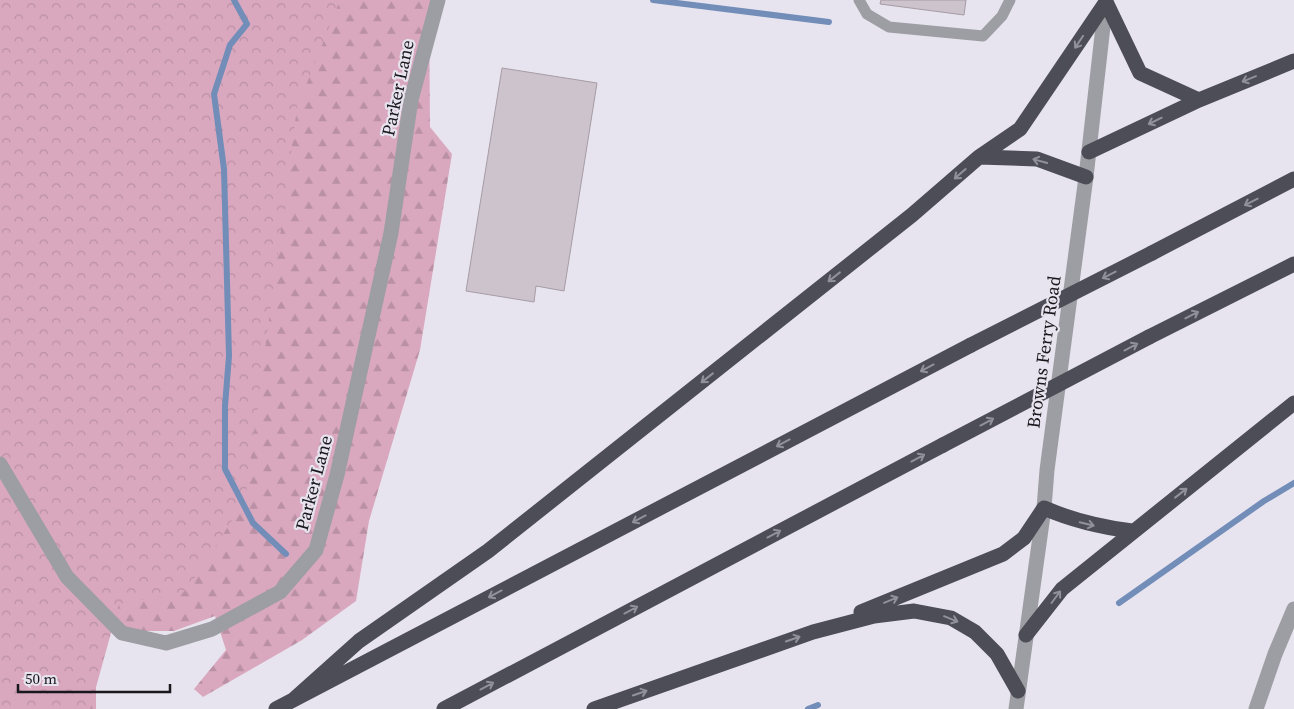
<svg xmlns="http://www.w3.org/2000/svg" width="1294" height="709" font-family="'Source Serif 4',serif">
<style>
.forest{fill:url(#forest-firs)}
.park{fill:url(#park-crowns)}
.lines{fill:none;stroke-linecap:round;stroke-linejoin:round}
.stream{stroke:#718db8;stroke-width:6}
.building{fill:#ccc3cc;stroke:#a59ca5}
.service{stroke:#9d9ea3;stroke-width:11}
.minor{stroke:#9d9ea3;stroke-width:15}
.tertiary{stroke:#9d9ea3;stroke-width:15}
.motorway{stroke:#4c4d57;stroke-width:15}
.motorway-bridge{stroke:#4c4d57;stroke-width:15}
.oneway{stroke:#92919b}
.labels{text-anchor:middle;stroke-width:4.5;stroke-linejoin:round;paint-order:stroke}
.street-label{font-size:18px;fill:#18171b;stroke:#e8e4ef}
</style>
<defs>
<pattern id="forest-firs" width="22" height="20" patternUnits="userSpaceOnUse" patternTransform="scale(1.25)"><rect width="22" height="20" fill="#d9a8bf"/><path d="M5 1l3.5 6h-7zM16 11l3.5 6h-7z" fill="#ba90a4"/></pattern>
<pattern id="park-crowns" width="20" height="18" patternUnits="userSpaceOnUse" patternTransform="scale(1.25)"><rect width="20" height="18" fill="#d9a8bf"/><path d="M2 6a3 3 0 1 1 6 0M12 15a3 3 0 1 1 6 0" fill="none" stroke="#ba90a4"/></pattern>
</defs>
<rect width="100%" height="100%" fill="#e8e4ef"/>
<path class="forest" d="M 0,0 L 431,0 L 429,8 L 430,127 L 452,154 L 420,350 L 369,521 L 356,601 L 302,640 L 203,697 L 194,689 L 226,650 L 215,616 L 174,631 L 96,631 L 96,709 L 0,709 Z"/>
<path class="park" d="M 0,0 L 340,0 L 297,108 L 245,501 L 185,592 L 119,604 L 90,709 L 0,709 Z"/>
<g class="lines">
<path class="stream" d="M 234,0 L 247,24 L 230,45 L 214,94 L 224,169 L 229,356 L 225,406 L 225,469 L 253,523 L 286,554
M 653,0 L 829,22
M 1119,603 L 1264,501 L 1294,483
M 808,709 L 818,705"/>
</g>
<path class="building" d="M 881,0 L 966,0 L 964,15 L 880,4 Z
M 502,68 L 597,83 L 564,291 L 536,286 L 534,302 L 466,291 Z"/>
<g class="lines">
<path class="service" d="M 859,0 L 867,14 L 889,27 L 983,36 L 1002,16 L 1010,0"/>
<path class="minor" d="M 0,464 L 67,577 L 122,633 L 166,643 L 212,629 L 280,592 L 316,550 L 337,475 L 391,233 L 411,100 L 438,0
M 1256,709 L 1275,654 L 1294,609"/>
<path class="tertiary" d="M 1016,709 L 1044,508 L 1047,470 L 1086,177 L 1106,0"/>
<path class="motorway" d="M 1106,2 L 1140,73 L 1199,100 L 1294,61
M 1089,152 L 1199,100
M 979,157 L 1037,159 L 1086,177
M 1152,253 L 1294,179
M 1149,337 L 1294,264
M 861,612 L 1003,554 L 1024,538 L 1044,508 C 1074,521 1100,527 1132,531
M 1026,635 L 1062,589 L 1294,403
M 293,700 L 359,641 L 488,551 L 912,215 L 979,157 L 1020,129 L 1106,2
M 276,709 L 971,345
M 444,709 L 943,445
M 594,709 L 813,632 L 874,616 L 914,611 L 951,618 L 975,632 L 997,654 L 1018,691"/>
<path class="motorway-bridge" d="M 971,345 L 1152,253
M 943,445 L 1149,337"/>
</g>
<defs><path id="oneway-shaft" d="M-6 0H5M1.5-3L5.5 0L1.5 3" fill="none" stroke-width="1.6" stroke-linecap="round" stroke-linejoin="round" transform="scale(1.25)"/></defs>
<g class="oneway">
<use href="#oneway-shaft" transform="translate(1079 42) rotate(124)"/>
<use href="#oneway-shaft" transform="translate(1249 79) rotate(158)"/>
<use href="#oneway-shaft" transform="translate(1155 121) rotate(154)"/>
<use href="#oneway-shaft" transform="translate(1040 161) rotate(-165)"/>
<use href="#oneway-shaft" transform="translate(960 174) rotate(139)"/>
<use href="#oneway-shaft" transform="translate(1251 202) rotate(153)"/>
<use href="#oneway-shaft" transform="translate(1109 275) rotate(153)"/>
<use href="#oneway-shaft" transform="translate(834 277) rotate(142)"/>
<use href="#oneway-shaft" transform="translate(1192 315) rotate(-27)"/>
<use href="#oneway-shaft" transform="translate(1131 347) rotate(-28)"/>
<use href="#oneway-shaft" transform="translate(927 368) rotate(152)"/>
<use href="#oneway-shaft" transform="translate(707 378) rotate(142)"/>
<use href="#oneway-shaft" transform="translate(987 422) rotate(-28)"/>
<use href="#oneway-shaft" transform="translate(783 443) rotate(152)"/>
<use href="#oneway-shaft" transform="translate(918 458) rotate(-28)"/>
<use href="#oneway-shaft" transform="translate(1181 493) rotate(-38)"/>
<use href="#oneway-shaft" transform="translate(639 519) rotate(152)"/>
<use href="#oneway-shaft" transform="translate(1087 524) rotate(14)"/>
<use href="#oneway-shaft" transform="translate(774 534) rotate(-28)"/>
<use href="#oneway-shaft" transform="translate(495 594) rotate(152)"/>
<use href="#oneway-shaft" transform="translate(1056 597) rotate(-53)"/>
<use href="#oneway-shaft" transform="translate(891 600) rotate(-22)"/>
<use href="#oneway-shaft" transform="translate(631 610) rotate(-28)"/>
<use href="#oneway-shaft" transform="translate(951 619) rotate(22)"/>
<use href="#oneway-shaft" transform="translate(793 639) rotate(-19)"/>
<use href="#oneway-shaft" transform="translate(487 686) rotate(-28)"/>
<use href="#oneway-shaft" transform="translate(640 693) rotate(-19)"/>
</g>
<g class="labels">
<g class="street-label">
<text transform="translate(398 88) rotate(-78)" y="6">Parker Lane</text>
<text transform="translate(1044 352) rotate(-82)" y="6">Browns Ferry Road</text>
<text transform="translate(314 483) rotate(-75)" y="6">Parker Lane</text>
</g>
</g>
<path d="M18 684v8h152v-8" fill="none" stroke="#18171b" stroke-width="2.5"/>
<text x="25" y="684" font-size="15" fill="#18171b" stroke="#e8e4ef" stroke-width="4" paint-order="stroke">50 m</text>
</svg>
